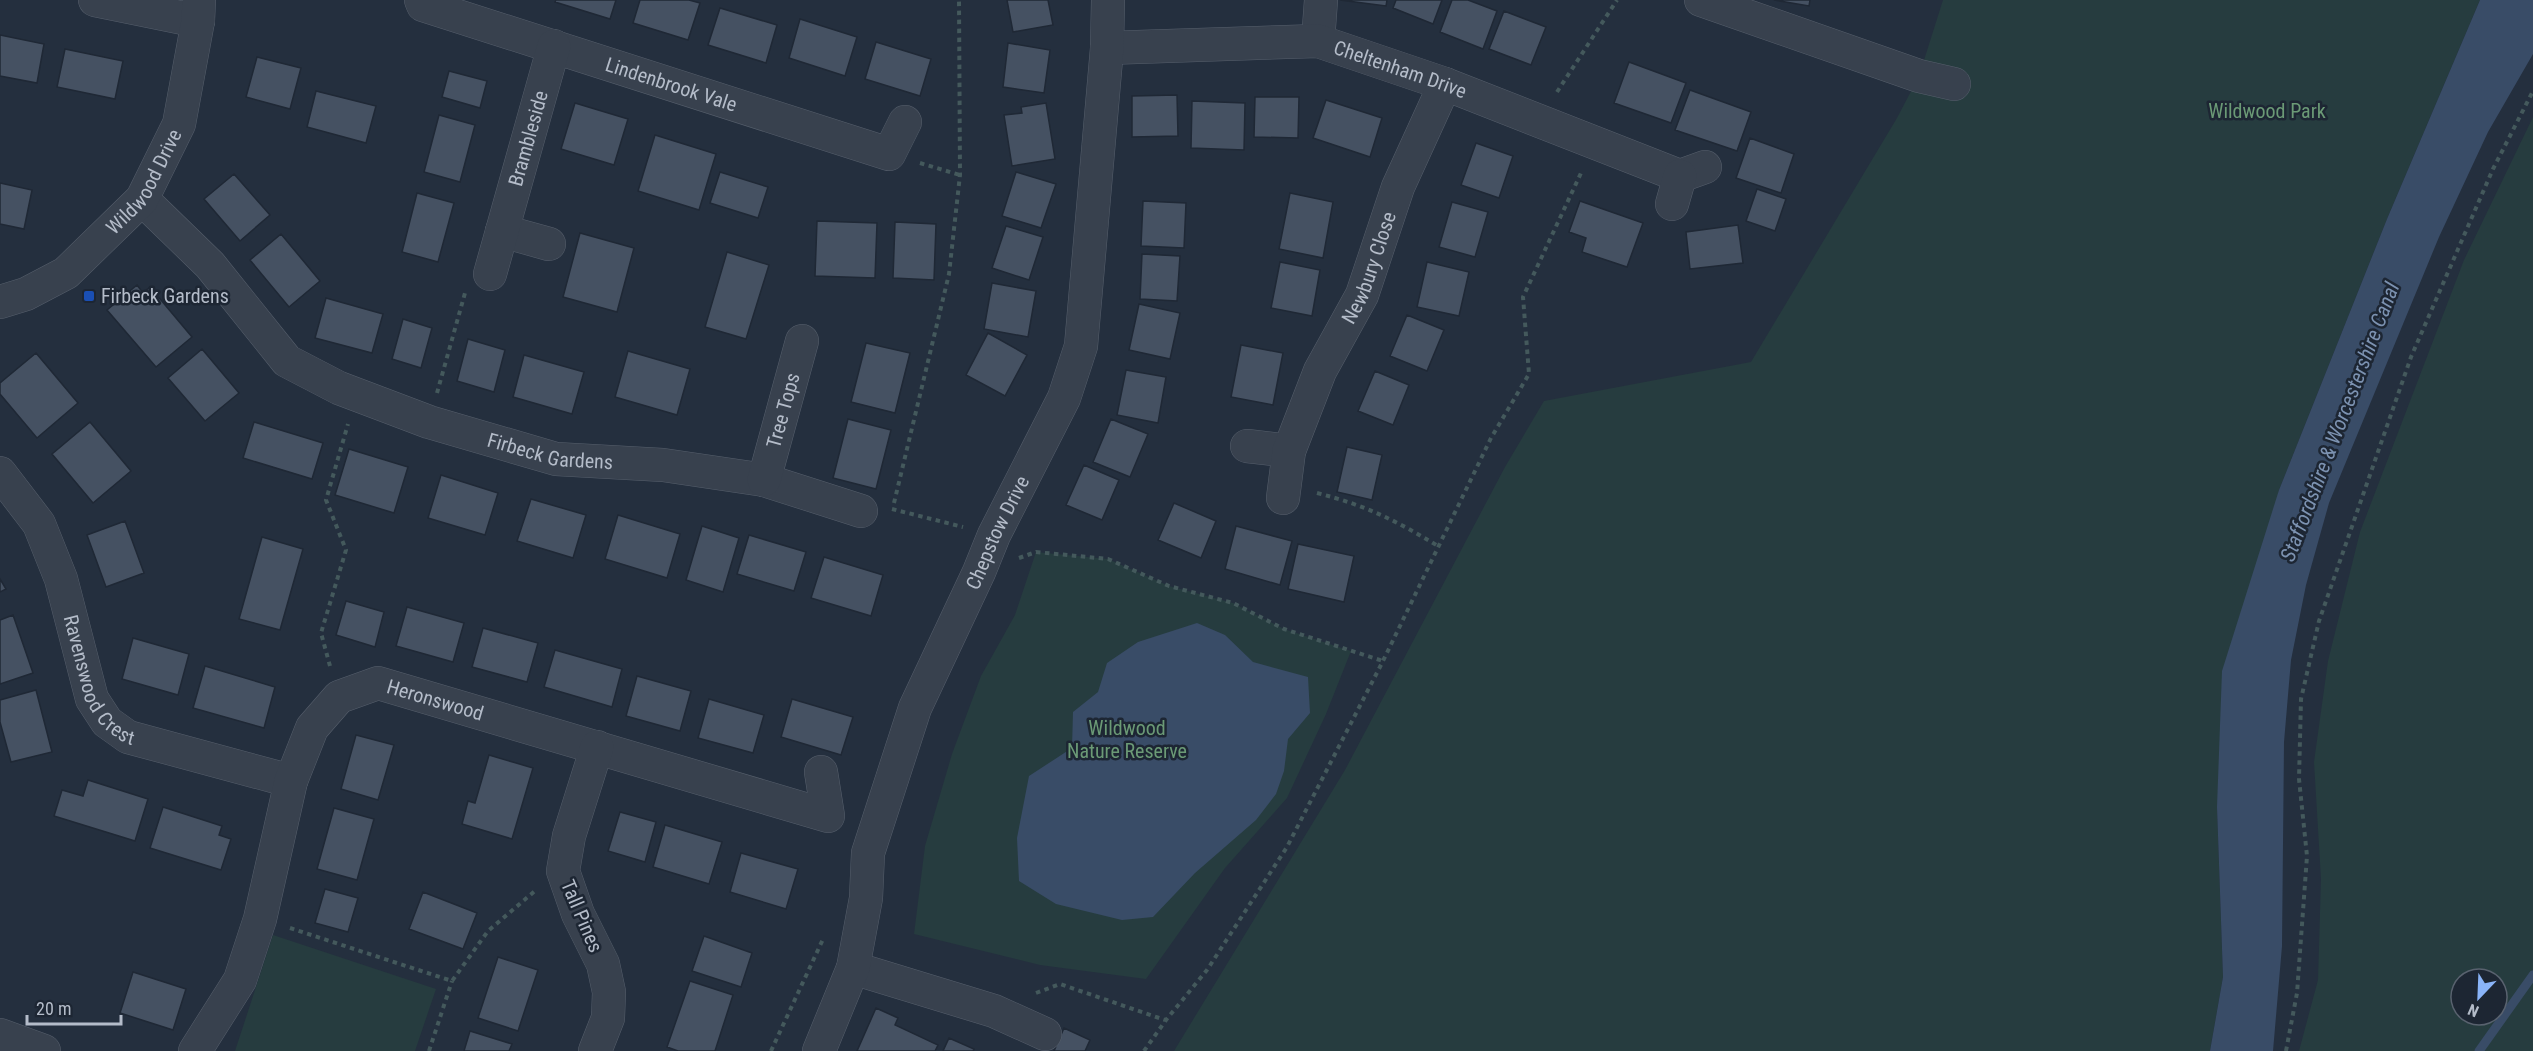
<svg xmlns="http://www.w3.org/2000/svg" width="2533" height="1051" font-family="'Roboto Condensed',sans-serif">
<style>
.green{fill:#263c3f;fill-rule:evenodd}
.water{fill:#394c67}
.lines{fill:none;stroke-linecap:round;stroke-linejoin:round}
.stream{stroke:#394c67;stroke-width:9}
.building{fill:#455162;stroke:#1f2835;stroke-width:1.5}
.minor-casing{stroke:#565f6c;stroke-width:34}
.path{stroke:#44595c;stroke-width:4;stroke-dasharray:4.5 4.5;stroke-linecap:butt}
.minor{stroke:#38414e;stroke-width:33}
.transit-dot{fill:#1a4fb4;stroke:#1d2633;stroke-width:2}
.labels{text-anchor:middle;stroke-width:5;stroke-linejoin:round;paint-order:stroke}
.street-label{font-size:20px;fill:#b4bcc9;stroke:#1d2633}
.park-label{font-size:20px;fill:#6b9a76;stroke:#1d2633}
.poi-label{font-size:20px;fill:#b4bcc9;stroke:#1d2633;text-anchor:start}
.water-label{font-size:21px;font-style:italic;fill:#7c92b1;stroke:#1d2633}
</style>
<rect width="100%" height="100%" fill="#242f3e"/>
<path class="green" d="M 1943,0 L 2480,0 L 2387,219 L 2279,490 L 2217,807 L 2223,977 L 2210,1051 L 1174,1051 L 1345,770 L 1505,467 L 1544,401 L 1751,362 L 1897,118 L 1919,76 Z
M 2533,117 L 2533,1051 L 2299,1051 L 2318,980 L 2321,879 L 2314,762 L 2328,661 L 2360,532 L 2464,260 ZM 2461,979 L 2497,979 L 2497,1015 L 2461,1015 Z
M 1036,552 L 1108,559 L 1169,586 L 1233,603 L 1284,629 L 1351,651 L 1326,714 L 1287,798 L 1225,868 L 1146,979 L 1040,965 L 914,934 L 925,846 L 952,754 L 981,676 L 1015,615 Z
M 273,935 L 436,989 L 415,1051 L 235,1051 Z"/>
<path class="water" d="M 2480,0 L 2533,0 L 2533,54 L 2488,132 L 2439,237 L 2329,503 L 2306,585 L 2291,660 L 2284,742 L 2282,946 L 2273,1051 L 2210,1051 L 2223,977 L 2217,807 L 2222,671 L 2279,490 L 2387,219 Z
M 1197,623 L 1225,635 L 1253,662 L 1308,677 L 1310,713 L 1288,739 L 1284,771 L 1276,794 L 1256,820 L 1195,873 L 1153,917 L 1122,920 L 1056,904 L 1019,881 L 1017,838 L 1029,776 L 1072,748 L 1073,712 L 1098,692 L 1107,663 L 1138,642 Z"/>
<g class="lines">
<path class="stream" d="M 2479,1051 L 2533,975"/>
</g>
<path class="building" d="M 556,0 L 616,0 L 610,19 L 555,2 Z
M 640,0 L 689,0 L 700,3 L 688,40 L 633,23 Z
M 1007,0 L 1048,0 L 1053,25 L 1013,32 Z
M 1340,0 L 1387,0 L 1386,6 Z
M 1396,0 L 1442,0 L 1433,24 L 1393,8 Z
M 1452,0 L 1468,0 L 1497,11 L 1483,49 L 1440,32 Z
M 1774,0 L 1810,0 L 1809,6 Z
M 720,8 L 777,25 L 766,63 L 708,45 Z
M 1504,11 L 1546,27 L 1531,65 L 1489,49 Z
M 800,19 L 857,37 L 845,76 L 789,58 Z
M 0,35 L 44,44 L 37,83 L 0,76 Z
M 876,42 L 931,59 L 920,96 L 865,79 Z
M 1008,43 L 1050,50 L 1044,93 L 1003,87 Z
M 65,49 L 123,61 L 115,99 L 57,87 Z
M 257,57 L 301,68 L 290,109 L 246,97 Z
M 1629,62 L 1686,83 L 1671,123 L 1614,103 Z
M 449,71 L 487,81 L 480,108 L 442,97 Z
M 1690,90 L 1751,112 L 1737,151 L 1675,130 Z
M 316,91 L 376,106 L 366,143 L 307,127 Z
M 1177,95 L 1178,136 L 1132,137 L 1132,96 Z
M 1255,97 L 1299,97 L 1298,138 L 1254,137 Z
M 1326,100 L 1382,118 L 1370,157 L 1313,138 Z
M 1192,101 L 1245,103 L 1244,150 L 1191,148 Z
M 575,103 L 628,119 L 614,165 L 561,149 Z
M 1046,103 L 1055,159 L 1012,166 L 1004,115 L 1022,113 L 1021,107 Z
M 439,115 L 475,125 L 460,182 L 424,172 Z
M 655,135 L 716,154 L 699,210 L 638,191 Z
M 1750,138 L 1794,154 L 1781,193 L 1736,178 Z
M 1476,143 L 1513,156 L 1499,198 L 1461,185 Z
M 720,172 L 768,187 L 758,218 L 710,203 Z
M 1016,172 L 1056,184 L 1041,228 L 1002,216 Z
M 234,174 L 270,215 L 240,241 L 204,199 Z
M 0,183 L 32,190 L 24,229 L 0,224 Z
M 1757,189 L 1786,199 L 1775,231 L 1746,221 Z
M 417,193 L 454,203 L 438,262 L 402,252 Z
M 1290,193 L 1333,202 L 1323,258 L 1279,249 Z
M 1143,201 L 1186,203 L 1184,248 L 1141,246 Z
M 1580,201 L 1643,223 L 1627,267 L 1582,252 L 1586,238 L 1569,232 Z
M 1452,202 L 1488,212 L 1475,257 L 1439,247 Z
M 817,221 L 877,223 L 875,278 L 815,276 Z
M 895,222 L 936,224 L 934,280 L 893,278 Z
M 1738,225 L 1743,263 L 1690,269 L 1686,232 Z
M 1006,226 L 1043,237 L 1029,280 L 992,268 Z
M 580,233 L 634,248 L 617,312 L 563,297 Z
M 281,234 L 320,281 L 289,307 L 250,260 Z
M 727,252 L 769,265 L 746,339 L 705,327 Z
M 1142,254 L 1180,256 L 1177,301 L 1140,299 Z
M 1280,262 L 1320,270 L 1312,316 L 1271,308 Z
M 1427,262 L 1469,272 L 1459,316 L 1417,307 Z
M 992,283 L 1036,291 L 1028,337 L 984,329 Z
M 137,285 L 143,293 L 150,287 L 192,337 L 156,367 L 107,310 Z
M 326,298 L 383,314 L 372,353 L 315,338 Z
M 1139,304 L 1180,313 L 1170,359 L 1129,350 Z
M 1407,315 L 1444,330 L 1427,371 L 1390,356 Z
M 403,319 L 432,328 L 421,368 L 392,359 Z
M 988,333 L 1027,355 L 1005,396 L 966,375 Z
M 468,339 L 505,350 L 494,392 L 457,381 Z
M 866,343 L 910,353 L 895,413 L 851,402 Z
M 1241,345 L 1283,353 L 1273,405 L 1231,397 Z
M 202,349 L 239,393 L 205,421 L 168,378 Z
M 628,351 L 690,369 L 677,415 L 615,397 Z
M 36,353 L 78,403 L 37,438 L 0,394 L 0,383 Z
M 524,355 L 584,372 L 572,414 L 513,397 Z
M 1126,370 L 1166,377 L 1158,423 L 1117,415 Z
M 1375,371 L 1409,385 L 1393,425 L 1358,411 Z
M 848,419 L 891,430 L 876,489 L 833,478 Z
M 1111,419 L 1148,434 L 1130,477 L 1093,462 Z
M 90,422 L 131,471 L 93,503 L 52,454 Z
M 254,422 L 323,443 L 312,479 L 243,458 Z
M 1347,447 L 1382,455 L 1372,500 L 1337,492 Z
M 349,449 L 408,467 L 394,513 L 335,495 Z
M 1084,465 L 1119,480 L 1102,520 L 1066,505 Z
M 441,475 L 498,493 L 485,535 L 428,518 Z
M 531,499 L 586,515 L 573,558 L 517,541 Z
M 1174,503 L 1216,521 L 1201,558 L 1158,540 Z
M 618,515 L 680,534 L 667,578 L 605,559 Z
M 125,521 L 144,573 L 106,587 L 87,535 Z
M 702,526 L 739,538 L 723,592 L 686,580 Z
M 1236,526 L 1292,541 L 1280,585 L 1225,569 Z
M 749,535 L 806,552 L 794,591 L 737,574 Z
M 262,537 L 303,549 L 280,630 L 239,619 Z
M 1298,544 L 1354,556 L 1344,602 L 1288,589 Z
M 824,557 L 883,575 L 871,616 L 811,598 Z
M 0,579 L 6,589 L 0,592 Z
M 346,601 L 384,612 L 375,647 L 336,635 Z
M 407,607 L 464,623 L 453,662 L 396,646 Z
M 13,615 L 33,673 L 0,684 L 0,620 Z
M 483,628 L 538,643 L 527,682 L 472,667 Z
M 133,638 L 189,654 L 178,695 L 122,679 Z
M 555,650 L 622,669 L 612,707 L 544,687 Z
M 205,666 L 275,687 L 264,728 L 193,708 Z
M 637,676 L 691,691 L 680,731 L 626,716 Z
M 36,690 L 52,752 L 11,762 L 0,722 L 0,700 Z
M 709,699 L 764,715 L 753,753 L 698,738 Z
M 792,699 L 853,717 L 841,755 L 781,737 Z
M 356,735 L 394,745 L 378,800 L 341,789 Z
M 489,755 L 533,768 L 512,839 L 462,824 L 468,801 L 475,803 Z
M 88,780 L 148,799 L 135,841 L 54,816 L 62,790 L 83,796 Z
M 163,807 L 222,826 L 219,835 L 231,839 L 221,870 L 150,848 Z
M 334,808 L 374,819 L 357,880 L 317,869 Z
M 620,812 L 656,822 L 645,862 L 608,851 Z
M 665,825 L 722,842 L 709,884 L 653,867 Z
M 741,853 L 798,869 L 786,909 L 730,892 Z
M 325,889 L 358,898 L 348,932 L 315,923 Z
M 423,892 L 477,913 L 463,949 L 409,929 Z
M 704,936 L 752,953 L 741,987 L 692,971 Z
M 498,957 L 538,970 L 518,1031 L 478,1018 Z
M 133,972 L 186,989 L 173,1030 L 120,1013 Z
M 690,981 L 733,995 L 715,1051 L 678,1051 L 667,1047 Z
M 876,1008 L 898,1018 L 895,1025 L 938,1045 L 935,1051 L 857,1051 Z
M 1064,1028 L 1090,1040 L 1085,1051 L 1054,1051 Z
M 470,1031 L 512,1044 L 509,1051 L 464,1051 Z
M 949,1038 L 974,1049 L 973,1051 L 943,1051 Z"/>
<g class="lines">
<g class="minor-casing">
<g id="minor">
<path d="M 95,0 L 198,21"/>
<path id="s1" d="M 421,0 L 423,5 L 889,154 L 905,122"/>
<path d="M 1701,0 L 1919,76 L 1954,84"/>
<path d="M 1318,41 L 1321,0"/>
<path id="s2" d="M 1107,48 L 1318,41 L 1445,84 L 1680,176 L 1705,167"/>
<path id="s3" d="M 142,199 L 210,265 L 287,361 L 339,388 L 429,422 L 556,459 L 663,465 L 764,480 L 861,511"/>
<path d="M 1672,204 L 1680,176"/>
<path d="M 502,231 L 549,244"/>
<path id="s4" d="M 490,274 L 554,46"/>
<path id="s5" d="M 0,302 L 26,294 L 66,273 L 142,199 L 179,124 L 198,21 L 199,0"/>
<path d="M 1247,446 L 1289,451"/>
<path id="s6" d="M 0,473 L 39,524 L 61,579 L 92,699 L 107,722 L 128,737 L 291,781"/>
<path id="s7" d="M 764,480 L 802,341"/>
<path id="s8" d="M 1283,498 L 1289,451 L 1320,371 L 1362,295 L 1398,187 L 1445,84"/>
<path d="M 853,968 L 994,1011 L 1045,1034"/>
<path d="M 0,1035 L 44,1051"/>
<path id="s9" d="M 195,1051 L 240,980 L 260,919 L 291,781 L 312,728 L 339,697 L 378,683 L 828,816 L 821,772"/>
<path d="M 595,1051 L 608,1018 L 609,992 L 603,964 L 578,914 L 563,871 L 569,836 L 597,747"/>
<path id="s10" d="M 819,1051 L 853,968 L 866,898 L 868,853 L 915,708 L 979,572 L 994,535 L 1064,398 L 1081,346 L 1107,48 L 1108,0"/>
</g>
</g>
<path class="path" d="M 1557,92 L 1617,0
M 920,163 L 960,175
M 437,393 L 465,293
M 1317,493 C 1365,505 1397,521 1438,546
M 894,503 L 949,274 L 960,175 L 959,0
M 892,509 L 963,527
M 1019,558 L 1036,552 L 1108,559 L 1169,586 L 1233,603 L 1284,629 L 1383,661
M 330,666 L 321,633 L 346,550 L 326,500 L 348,424
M 290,928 L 452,981 L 488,931 L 536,890
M 1036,993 L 1060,984 L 1165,1020
M 429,1051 L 452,981
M 771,1051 L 824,937
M 1144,1051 L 1166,1020 L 1207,970 L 1287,847 L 1383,661 L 1491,438 L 1529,374 L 1523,297 L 1581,173
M 2286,1051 L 2297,993 L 2307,856 L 2299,779 L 2301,699 L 2319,621 L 2411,357 L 2493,169 L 2533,91"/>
<use href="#minor" class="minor"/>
</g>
<rect class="transit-dot" x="83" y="290" width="12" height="12" rx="3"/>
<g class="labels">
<g class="street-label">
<text dy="7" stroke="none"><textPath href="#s2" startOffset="298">Cheltenham Drive</textPath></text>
<text dy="7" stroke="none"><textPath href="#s1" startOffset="266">Lindenbrook Vale</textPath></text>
<text dy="7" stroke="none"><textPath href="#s4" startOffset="141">Brambleside</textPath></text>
<text dy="7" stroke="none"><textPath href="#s5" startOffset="194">Wildwood Drive</textPath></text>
<text dy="7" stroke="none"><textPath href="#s8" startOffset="248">Newbury Close</textPath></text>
<text dy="7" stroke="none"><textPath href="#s7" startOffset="72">Tree Tops</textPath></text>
<text dy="7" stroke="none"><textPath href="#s3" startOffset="498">Firbeck Gardens</textPath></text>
<text dy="7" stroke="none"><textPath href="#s10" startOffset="552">Chepstow Drive</textPath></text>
<text dy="7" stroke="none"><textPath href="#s6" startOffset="234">Ravenswood Crest</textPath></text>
<text dy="7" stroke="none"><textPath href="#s9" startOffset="489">Heronswood</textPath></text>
<text transform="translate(582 916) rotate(67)" y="7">Tall Pines</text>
</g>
<g class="park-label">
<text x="2267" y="118">Wildwood Park</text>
<text x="1127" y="735">Wildwood<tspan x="1127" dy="23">Nature Reserve</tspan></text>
</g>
<g class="poi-label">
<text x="101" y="303">Firbeck Gardens</text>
</g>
<g class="water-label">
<text transform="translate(2340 422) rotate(-69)" y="7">Staffordshire &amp; Worcestershire Canal</text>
</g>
</g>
<g transform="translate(2479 997) rotate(203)"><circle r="28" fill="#1d2633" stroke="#59626f" stroke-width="1.5"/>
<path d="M0-4.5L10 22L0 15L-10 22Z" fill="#8ab4f8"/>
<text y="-9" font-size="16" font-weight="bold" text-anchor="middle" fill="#b4bcc9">N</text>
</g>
<path d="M27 1015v9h94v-9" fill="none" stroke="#b4bcc9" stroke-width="3"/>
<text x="36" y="1015" font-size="18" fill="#b4bcc9" stroke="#1d2633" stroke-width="4.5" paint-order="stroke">20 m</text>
</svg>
